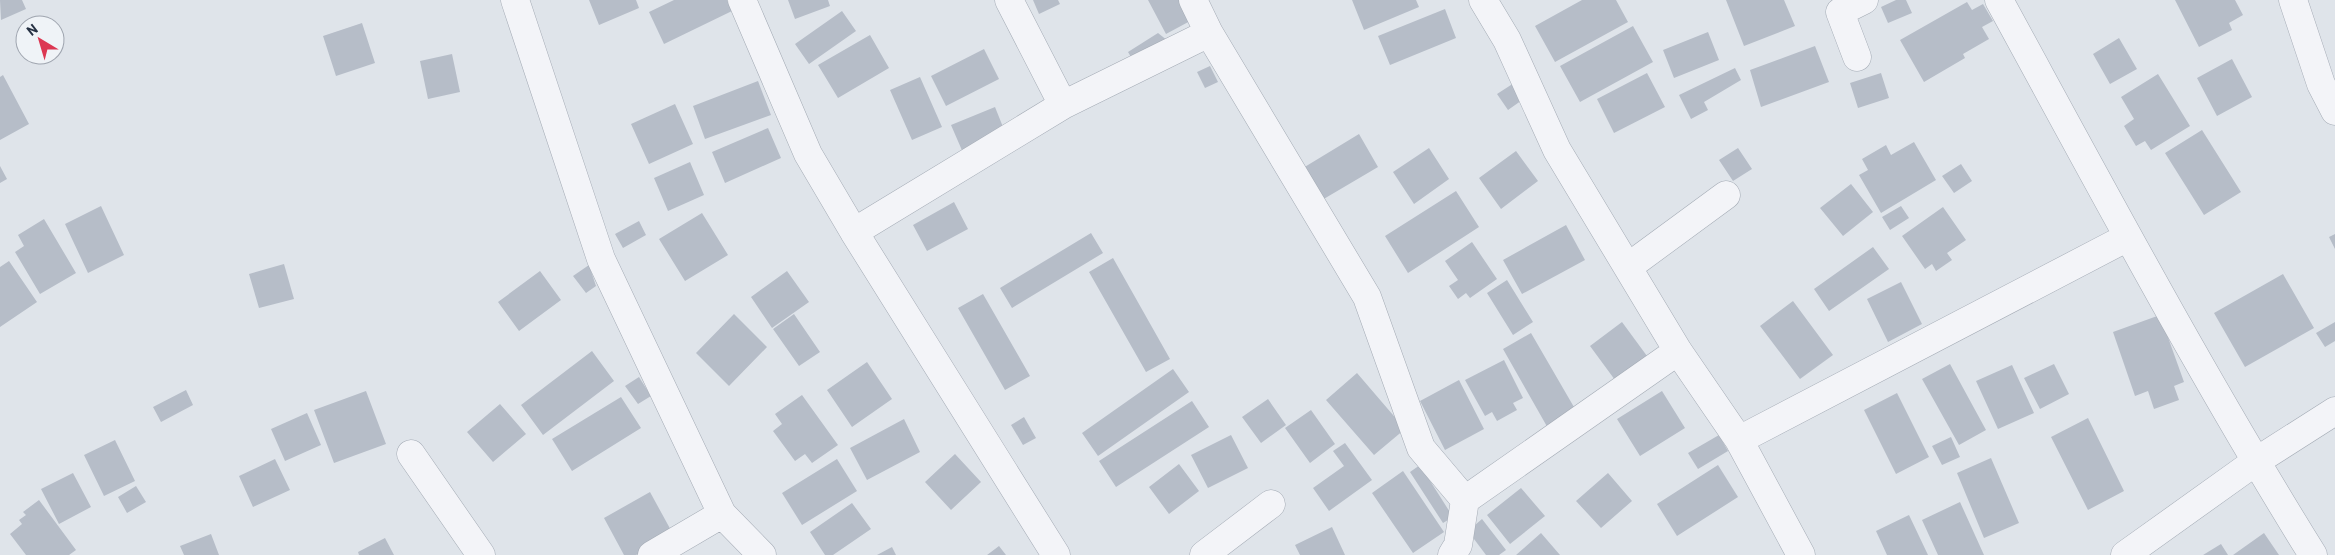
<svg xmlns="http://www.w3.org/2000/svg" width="2335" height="555" font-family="Barlow,sans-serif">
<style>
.building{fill:#b6bdc8}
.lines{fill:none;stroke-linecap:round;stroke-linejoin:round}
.minor-casing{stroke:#a4abb5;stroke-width:29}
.minor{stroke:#f3f4f8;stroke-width:28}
</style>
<rect width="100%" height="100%" fill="#dfe4ea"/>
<path class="building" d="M 0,0 L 22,0 L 26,9 L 1,20 Z
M 589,0 L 636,0 L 639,8 L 599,25 Z
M 674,0 L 727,0 L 732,11 L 664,44 L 649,12 Z
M 788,0 L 828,0 L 830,6 L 795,19 Z
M 1033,0 L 1058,0 L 1060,4 L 1039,14 Z
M 1148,0 L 1181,0 L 1192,20 L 1166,34 Z
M 1352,0 L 1416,0 L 1419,7 L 1364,30 Z
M 1582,0 L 1616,0 L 1628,22 L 1555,62 L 1535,26 Z
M 1726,0 L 1784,0 L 1795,26 L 1744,46 Z
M 1896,0 L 1906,0 L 1912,13 L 1888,23 L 1881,7 Z
M 2175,0 L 2235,0 L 2243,15 L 2229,23 L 2232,30 L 2199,47 Z
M 1967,2 L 1972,10 L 1983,4 L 1993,21 L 1982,27 L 1989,39 L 1963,54 L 1965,58 L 1924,82 L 1900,40 Z
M 1445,9 L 1456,38 L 1390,65 L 1378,36 Z
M 842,11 L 856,31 L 809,64 L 795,44 Z
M 362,23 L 375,63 L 336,76 L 323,36 Z
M 1633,26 L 1653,62 L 1580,102 L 1560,66 Z
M 1708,32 L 1719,60 L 1674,78 L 1663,50 Z
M 1158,33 L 1168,41 L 1134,62 L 1128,52 Z
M 870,35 L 889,68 L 838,98 L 818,65 Z
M 2119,38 L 2137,69 L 2110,84 L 2093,54 Z
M 1815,46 L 1829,82 L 1761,107 L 1750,70 Z
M 984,49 L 999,79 L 946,106 L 931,76 Z
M 452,54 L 460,92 L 428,99 L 420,61 Z
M 2232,59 L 2252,97 L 2217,116 L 2197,78 Z
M 1210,66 L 1218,82 L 1205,88 L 1197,72 Z
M 1735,68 L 1741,80 L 1704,102 L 1708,110 L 1691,119 L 1679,95 Z
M 1647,73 L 1665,107 L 1614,133 L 1597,99 Z
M 1881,73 L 1889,98 L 1858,108 L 1850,83 Z
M 2158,74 L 2190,126 L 2151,150 L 2145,141 L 2136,146 L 2124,126 L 2134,119 L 2121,97 Z
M 3,75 L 29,124 L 0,140 L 0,77 Z
M 920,77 L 942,127 L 912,140 L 890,90 Z
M 758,81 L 771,115 L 705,139 L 693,106 Z
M 1514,83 L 1525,98 L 1508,110 L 1497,94 Z
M 675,104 L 693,144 L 649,164 L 631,124 Z
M 995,107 L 1007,137 L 964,155 L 951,125 Z
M 768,128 L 781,158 L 725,183 L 712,152 Z
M 2202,130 L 2241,192 L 2204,215 L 2165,153 Z
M 1359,134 L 1378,167 L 1322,200 L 1303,168 Z
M 1914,142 L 1936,180 L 1881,213 L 1859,175 L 1868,170 L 1862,159 L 1886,145 L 1891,155 Z
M 1429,148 L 1449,179 L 1414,204 L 1393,172 Z
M 1738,148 L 1752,169 L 1733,181 L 1719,160 Z
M 1516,151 L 1538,181 L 1501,209 L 1479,178 Z
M 690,162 L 704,195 L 668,211 L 654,178 Z
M 1961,164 L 1972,181 L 1954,193 L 1942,176 Z
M 0,166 L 7,179 L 0,183 Z
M 1851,184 L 1873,212 L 1843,236 L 1820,208 Z
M 1456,191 L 1479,227 L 1408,273 L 1385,236 Z
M 954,202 L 968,229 L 927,251 L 913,225 Z
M 101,206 L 124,255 L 88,273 L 65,224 Z
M 1901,206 L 1909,218 L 1890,230 L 1882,217 Z
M 1943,207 L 1966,240 L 1947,253 L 1952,260 L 1936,271 L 1932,264 L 1925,269 L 1902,236 Z
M 702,213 L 728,255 L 685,281 L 659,239 Z
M 44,219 L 76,273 L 40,294 L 15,252 L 24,246 L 18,235 Z
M 639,221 L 646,235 L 623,248 L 615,234 Z
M 1566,225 L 1585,260 L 1522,294 L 1503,260 Z
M 1091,233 L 1103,253 L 1012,308 L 1000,288 Z
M 2335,234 L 2335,249 L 2329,237 Z
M 1472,242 L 1497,279 L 1470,298 L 1466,293 L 1458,299 L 1449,286 L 1458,280 L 1445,261 Z
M 1873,247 L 1889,269 L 1829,311 L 1814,289 Z
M 1113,258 L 1170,359 L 1146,372 L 1089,272 Z
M 9,261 L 37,302 L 0,327 L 0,267 Z
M 284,264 L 294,299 L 259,308 L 249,274 Z
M 589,265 L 596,286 L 586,293 L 573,276 Z
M 540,271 L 561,300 L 519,331 L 498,302 Z
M 787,271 L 809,302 L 772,328 L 751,297 Z
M 2283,274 L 2314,328 L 2245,367 L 2214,313 Z
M 1507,280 L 1533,322 L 1513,335 L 1487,293 Z
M 1901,282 L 1922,324 L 1888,342 L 1867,299 Z
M 983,294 L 1030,376 L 1005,390 L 958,308 Z
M 1793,301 L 1833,355 L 1800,379 L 1760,326 Z
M 734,314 L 767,347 L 729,386 L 696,353 Z
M 794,314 L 820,352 L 799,366 L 773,329 Z
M 2160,315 L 2184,382 L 2174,386 L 2179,400 L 2154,409 L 2148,391 L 2135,396 L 2113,332 Z
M 1622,322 L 1647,356 L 1615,380 L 1590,346 Z
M 2335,322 L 2335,341 L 2325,347 L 2316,333 Z
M 1531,333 L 1578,414 L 1549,430 L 1503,349 Z
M 592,351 L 614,381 L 543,435 L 521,405 Z
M 1504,360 L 1523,398 L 1513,403 L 1517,410 L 1497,421 L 1492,412 L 1485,416 L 1465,380 Z
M 867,362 L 892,399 L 852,427 L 827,390 Z
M 1950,364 L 1986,430 L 1959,445 L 1922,379 Z
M 2054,364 L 2069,394 L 2040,409 L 2024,378 Z
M 2012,365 L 2034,413 L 1998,429 L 1976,381 Z
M 1173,369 L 1189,392 L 1098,456 L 1082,433 Z
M 1357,373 L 1405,429 L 1374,455 L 1326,400 Z
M 639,377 L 651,396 L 638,404 L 625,386 Z
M 1459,380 L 1484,429 L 1445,450 L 1420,401 Z
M 186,390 L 193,405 L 161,422 L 153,407 Z
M 366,391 L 386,444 L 334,463 L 314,410 Z
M 1662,391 L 1685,428 L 1640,456 L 1617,419 Z
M 1897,393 L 1929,457 L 1896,474 L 1864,410 Z
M 802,395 L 838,445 L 812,463 L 805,454 L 795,461 L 773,431 L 782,424 L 775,414 Z
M 621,397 L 641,428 L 572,471 L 552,439 Z
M 1268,399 L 1286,425 L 1261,443 L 1242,417 Z
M 1192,401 L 1209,427 L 1116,487 L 1099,461 Z
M 500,404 L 526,434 L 493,462 L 467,432 Z
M 1311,410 L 1335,444 L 1310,463 L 1285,428 Z
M 307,413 L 321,445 L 285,461 L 271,429 Z
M 1024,417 L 1036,438 L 1023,445 L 1011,425 Z
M 2088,418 L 2124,491 L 2088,510 L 2051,437 Z
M 904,419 L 920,452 L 867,480 L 850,448 Z
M 1231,435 L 1248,468 L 1208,488 L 1191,455 Z
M 1719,435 L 1728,451 L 1698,469 L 1688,453 Z
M 1951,437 L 1960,457 L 1942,465 L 1932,446 Z
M 115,440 L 135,481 L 104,496 L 84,455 Z
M 1345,443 L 1372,480 L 1329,511 L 1313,488 L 1344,466 L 1333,451 Z
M 955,454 L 981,482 L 951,510 L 925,482 Z
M 1991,458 L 2019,523 L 1984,538 L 1957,473 Z
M 275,459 L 290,490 L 253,507 L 239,476 Z
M 837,459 L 857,491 L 802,525 L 782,493 Z
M 1179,464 L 1199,491 L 1169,514 L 1149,487 Z
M 1420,465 L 1453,517 L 1443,523 L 1410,472 Z
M 1718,465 L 1738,497 L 1677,536 L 1657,504 Z
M 1403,471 L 1444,532 L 1413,553 L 1372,493 Z
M 73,473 L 91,507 L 59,524 L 41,489 Z
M 1608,473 L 1632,501 L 1601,528 L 1576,501 Z
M 136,486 L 146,502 L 127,513 L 118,497 Z
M 1521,488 L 1545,516 L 1510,544 L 1487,515 Z
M 650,492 L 673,534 L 636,555 L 624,555 L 604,518 Z
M 39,500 L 76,550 L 69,555 L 26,555 L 10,534 L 22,524 L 19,520 L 26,515 L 23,512 Z
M 1960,502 L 1984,555 L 1938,555 L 1922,520 Z
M 852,503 L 871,529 L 833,555 L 825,555 L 810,532 Z
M 1909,515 L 1928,555 L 1887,555 L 1876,531 Z
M 1482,519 L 1506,550 L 1499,555 L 1486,555 L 1468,531 Z
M 1332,527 L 1345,555 L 1300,555 L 1295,545 Z
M 1541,533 L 1560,555 L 1516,555 Z
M 2264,533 L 2279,555 L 2233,555 Z
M 211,534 L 219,555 L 184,555 L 180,546 Z
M 385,538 L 394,555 L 359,555 L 358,552 Z
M 2221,544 L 2228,555 L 2203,555 Z
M 999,546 L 1006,555 L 987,555 Z
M 892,547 L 896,555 L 877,555 Z"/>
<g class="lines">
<g class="minor-casing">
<path id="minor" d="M 515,0 L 601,259 L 722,514 L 762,555
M 742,0 L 808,154 L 854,232 L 1056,555
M 1193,0 L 1209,33 L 1367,297 L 1421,448 L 1465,500 L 1458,545 L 1452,555
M 1483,0 L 1507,40 L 1557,150 L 1678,351 L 1739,440 L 1801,555
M 1999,0 C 2101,187 2201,375 2313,555
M 2293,0 L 2321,84 L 2335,111
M 1857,57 L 1840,12 L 1864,0
M 1063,105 L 1209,33
M 854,232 L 1063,105 L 1009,0
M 1628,267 L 1726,195
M 1739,440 L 2128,237
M 411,454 L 481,555
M 1465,500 L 1678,351
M 652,555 L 722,514
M 1204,555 L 1271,504
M 2125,555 L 2255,462 L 2335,411"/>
</g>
<use href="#minor" class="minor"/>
</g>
<g transform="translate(40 40) rotate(322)"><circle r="24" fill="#eff3f7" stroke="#9fa5af"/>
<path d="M0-4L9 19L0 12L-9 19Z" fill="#dc3752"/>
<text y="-8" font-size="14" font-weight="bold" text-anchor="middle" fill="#263143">N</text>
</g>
</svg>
